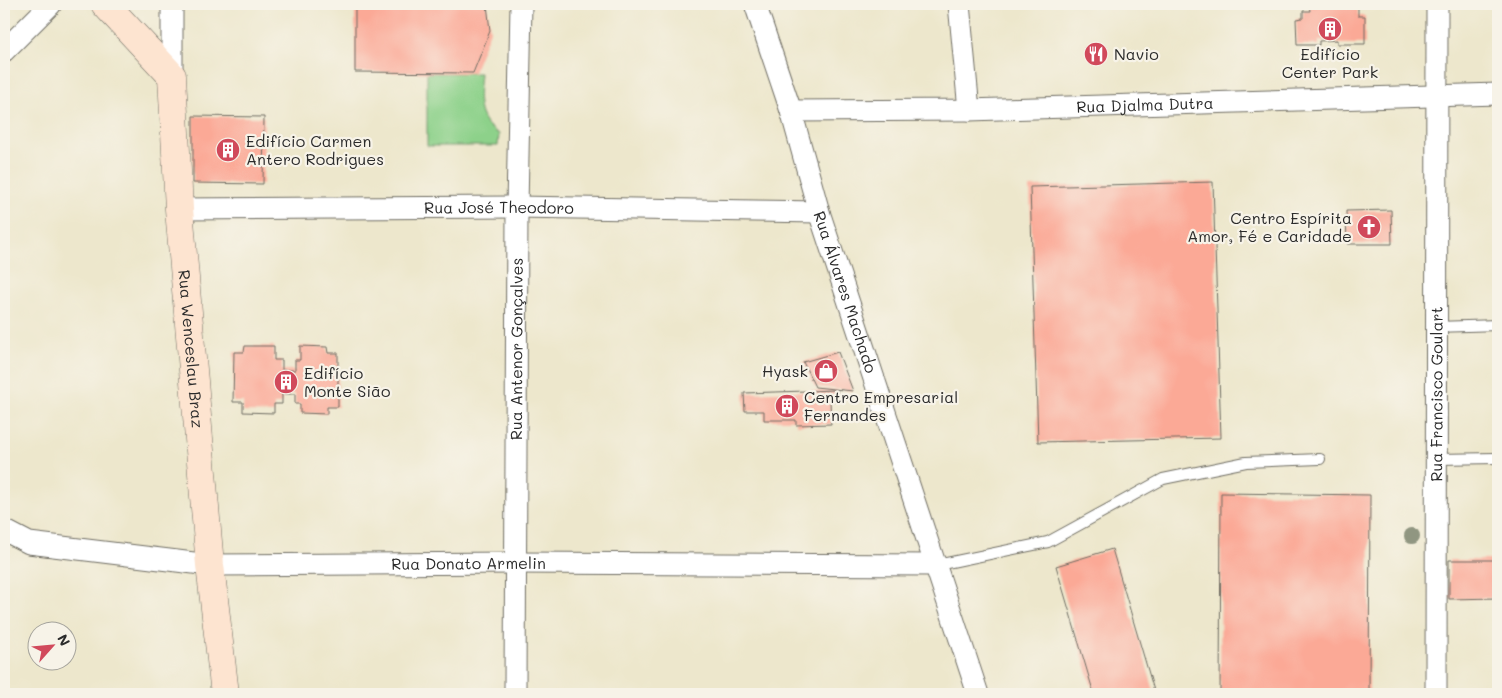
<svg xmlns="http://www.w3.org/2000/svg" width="1502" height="698" font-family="Mali,sans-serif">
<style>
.green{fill:#8dd18a;stroke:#5c7e5a}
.building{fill:#fba996}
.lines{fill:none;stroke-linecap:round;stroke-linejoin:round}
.lane-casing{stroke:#6f6d63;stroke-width:12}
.street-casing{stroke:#6f6d63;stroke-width:23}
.secondary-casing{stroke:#6f6d63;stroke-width:29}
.lane{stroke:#fff;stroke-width:10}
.street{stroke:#fff;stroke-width:21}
.secondary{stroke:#fde4d0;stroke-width:28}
.tree{fill:#909681}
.labels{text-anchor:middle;stroke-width:4.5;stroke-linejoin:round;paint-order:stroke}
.poi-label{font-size:16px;fill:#2b2b2b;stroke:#f7f3e8;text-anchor:start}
.street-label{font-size:16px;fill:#2b2b2b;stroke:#f7f3e8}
</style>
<rect width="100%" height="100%" fill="#f7f3e8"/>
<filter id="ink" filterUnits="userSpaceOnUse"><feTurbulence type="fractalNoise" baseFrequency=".02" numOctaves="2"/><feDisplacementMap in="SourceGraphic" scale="10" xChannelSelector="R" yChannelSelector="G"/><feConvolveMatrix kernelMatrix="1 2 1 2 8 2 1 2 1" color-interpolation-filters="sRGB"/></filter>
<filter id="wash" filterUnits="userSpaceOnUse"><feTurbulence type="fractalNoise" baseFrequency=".0096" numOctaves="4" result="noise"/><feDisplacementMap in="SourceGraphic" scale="20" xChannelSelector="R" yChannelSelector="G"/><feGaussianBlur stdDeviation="1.12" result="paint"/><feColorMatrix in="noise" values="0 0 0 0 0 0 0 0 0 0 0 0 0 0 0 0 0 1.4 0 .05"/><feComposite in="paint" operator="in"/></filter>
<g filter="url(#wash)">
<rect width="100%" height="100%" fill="#ede7cc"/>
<path class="green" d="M 427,73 L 480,73 C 478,99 474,119 499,134 L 498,146 L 427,146 Z"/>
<g id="blocks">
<path class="building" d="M 355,4 L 487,4 L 490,31 L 473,73 L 355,72 Z
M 1309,4 L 1349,4 L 1349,7 L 1358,7 L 1358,16 L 1365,16 L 1365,44 L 1337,44 L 1337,40 L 1319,41 L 1319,45 L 1297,45 L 1296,19 L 1303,18 L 1303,11 L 1310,11 Z
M 193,116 L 264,117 L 263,184 L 193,183 Z
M 1213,182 L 1221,438 L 1038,442 L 1030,187 Z
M 1391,210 L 1392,244 L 1347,244 L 1346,211 Z
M 245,346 L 274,346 L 274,360 L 282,360 L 282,370 L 295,370 L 295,360 L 300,360 L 300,346 L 327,347 L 328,353 L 338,353 L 338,407 L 327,407 L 327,414 L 300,413 L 300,404 L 295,404 L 295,394 L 282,394 L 282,404 L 274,404 L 274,413 L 243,412 L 243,402 L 233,402 L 234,352 L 244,352 Z
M 838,352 L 853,391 L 815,387 L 803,362 Z
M 837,390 L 839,401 L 830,401 L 831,424 L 796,425 L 796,420 L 764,420 L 764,411 L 745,411 L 744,393 Z
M 1221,493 L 1370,495 L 1369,694 L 1220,694 Z
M 1112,549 L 1155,694 L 1094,694 L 1056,566 Z
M 1449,560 L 1498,560 L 1498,598 L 1449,599 Z"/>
</g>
</g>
<g filter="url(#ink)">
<use href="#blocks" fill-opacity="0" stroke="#6f6d63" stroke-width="1"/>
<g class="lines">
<g class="lane-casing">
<path id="lane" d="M 1436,327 L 1498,325
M 1436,459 L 1498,458
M 937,565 L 1048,542 L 1163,479 L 1246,462 L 1320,459"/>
</g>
<g class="street-casing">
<g id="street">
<path id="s1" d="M 755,4 L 791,111 L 819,212 L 978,694"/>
<path d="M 959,4 L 969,110"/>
<path d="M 4,51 L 51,4"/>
<path d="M 172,76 L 172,4"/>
<path id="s2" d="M 791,111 L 969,110 L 1498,94"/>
<path id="s3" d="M 179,209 L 517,207 L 819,212"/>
<path id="s4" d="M 4,530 L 29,543 L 210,565 L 514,563 L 937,565"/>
<path id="s5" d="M 515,694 L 517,207 L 521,4"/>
<path id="s6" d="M 1436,694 L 1437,4"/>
</g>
</g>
<g class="secondary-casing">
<g id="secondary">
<path id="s7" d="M 105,4 L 172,76 L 179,209 L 210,565 L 225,694"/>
</g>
</g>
<use href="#lane" class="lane"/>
<use href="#street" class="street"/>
<use href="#secondary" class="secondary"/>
</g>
<circle class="tree" cx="1412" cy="536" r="8"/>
</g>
<defs>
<g id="building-disc" transform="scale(1.25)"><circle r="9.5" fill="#d1495b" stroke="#f7f3e8"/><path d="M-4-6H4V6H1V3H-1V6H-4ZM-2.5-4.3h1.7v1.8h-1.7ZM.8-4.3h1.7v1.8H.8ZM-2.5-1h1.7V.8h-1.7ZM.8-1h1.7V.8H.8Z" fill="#fff"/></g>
<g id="restaurant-disc" transform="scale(1.25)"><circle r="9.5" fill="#d1495b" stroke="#f7f3e8"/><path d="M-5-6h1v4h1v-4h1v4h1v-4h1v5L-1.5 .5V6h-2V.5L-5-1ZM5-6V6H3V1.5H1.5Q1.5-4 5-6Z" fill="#fff"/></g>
<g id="church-disc" transform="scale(1.25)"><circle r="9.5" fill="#d1495b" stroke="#f7f3e8"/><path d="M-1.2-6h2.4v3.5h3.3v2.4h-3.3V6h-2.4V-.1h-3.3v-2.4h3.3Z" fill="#fff"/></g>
<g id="shop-disc" transform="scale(1.25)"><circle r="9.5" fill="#d1495b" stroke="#f7f3e8"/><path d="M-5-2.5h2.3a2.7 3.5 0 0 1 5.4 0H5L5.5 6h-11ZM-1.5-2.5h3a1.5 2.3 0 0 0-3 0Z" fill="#fff"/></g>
</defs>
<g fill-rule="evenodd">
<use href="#building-disc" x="1330" y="29"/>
<use href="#restaurant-disc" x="1096" y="54"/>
<use href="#building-disc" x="228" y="150"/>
<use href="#church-disc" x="1369" y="227"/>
<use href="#shop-disc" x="826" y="371"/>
<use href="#building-disc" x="286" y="382"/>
<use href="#building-disc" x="787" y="406"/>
</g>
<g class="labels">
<g class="poi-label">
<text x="1114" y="60">Navio</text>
<text x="1330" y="60" text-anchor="middle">Edifício<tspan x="1330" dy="18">Center Park</tspan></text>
<text x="246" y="147">Edifício Carmen<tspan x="246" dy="18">Antero Rodrigues</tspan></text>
<text x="1352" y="224" text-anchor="end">Centro Espírita<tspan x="1352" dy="18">Amor, Fé e Caridade</tspan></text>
<text x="808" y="377" text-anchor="end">Hyask</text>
<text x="304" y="379">Edifício<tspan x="304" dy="18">Monte Sião</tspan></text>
<text x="804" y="403">Centro Empresarial<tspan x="804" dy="18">Fernandes</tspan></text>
</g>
<g class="street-label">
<text dy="6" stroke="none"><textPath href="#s2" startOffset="354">Rua Djalma Dutra</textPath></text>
<text dy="6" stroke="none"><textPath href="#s3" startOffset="320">Rua José Theodoro</textPath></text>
<text dy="6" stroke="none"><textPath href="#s1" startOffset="302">Rua Álvares Machado</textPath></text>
<text dy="6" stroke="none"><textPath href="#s7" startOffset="372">Rua Wenceslau Braz</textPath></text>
<text dy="6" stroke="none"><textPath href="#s5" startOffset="345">Rua Antenor Gonçalves</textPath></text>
<text dy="6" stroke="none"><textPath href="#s6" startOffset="300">Rua Francisco Goulart</textPath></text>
<text dy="6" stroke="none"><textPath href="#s4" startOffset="469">Rua Donato Armelin</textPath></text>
</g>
</g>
<rect width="1502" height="698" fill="none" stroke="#f7f3e8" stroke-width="20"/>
<g transform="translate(52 646) rotate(63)"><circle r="24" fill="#f7f3e8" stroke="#a5a39c"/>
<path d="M0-4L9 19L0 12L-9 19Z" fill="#d1495b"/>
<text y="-8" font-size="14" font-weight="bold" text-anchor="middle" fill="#2b2b2b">N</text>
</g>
</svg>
